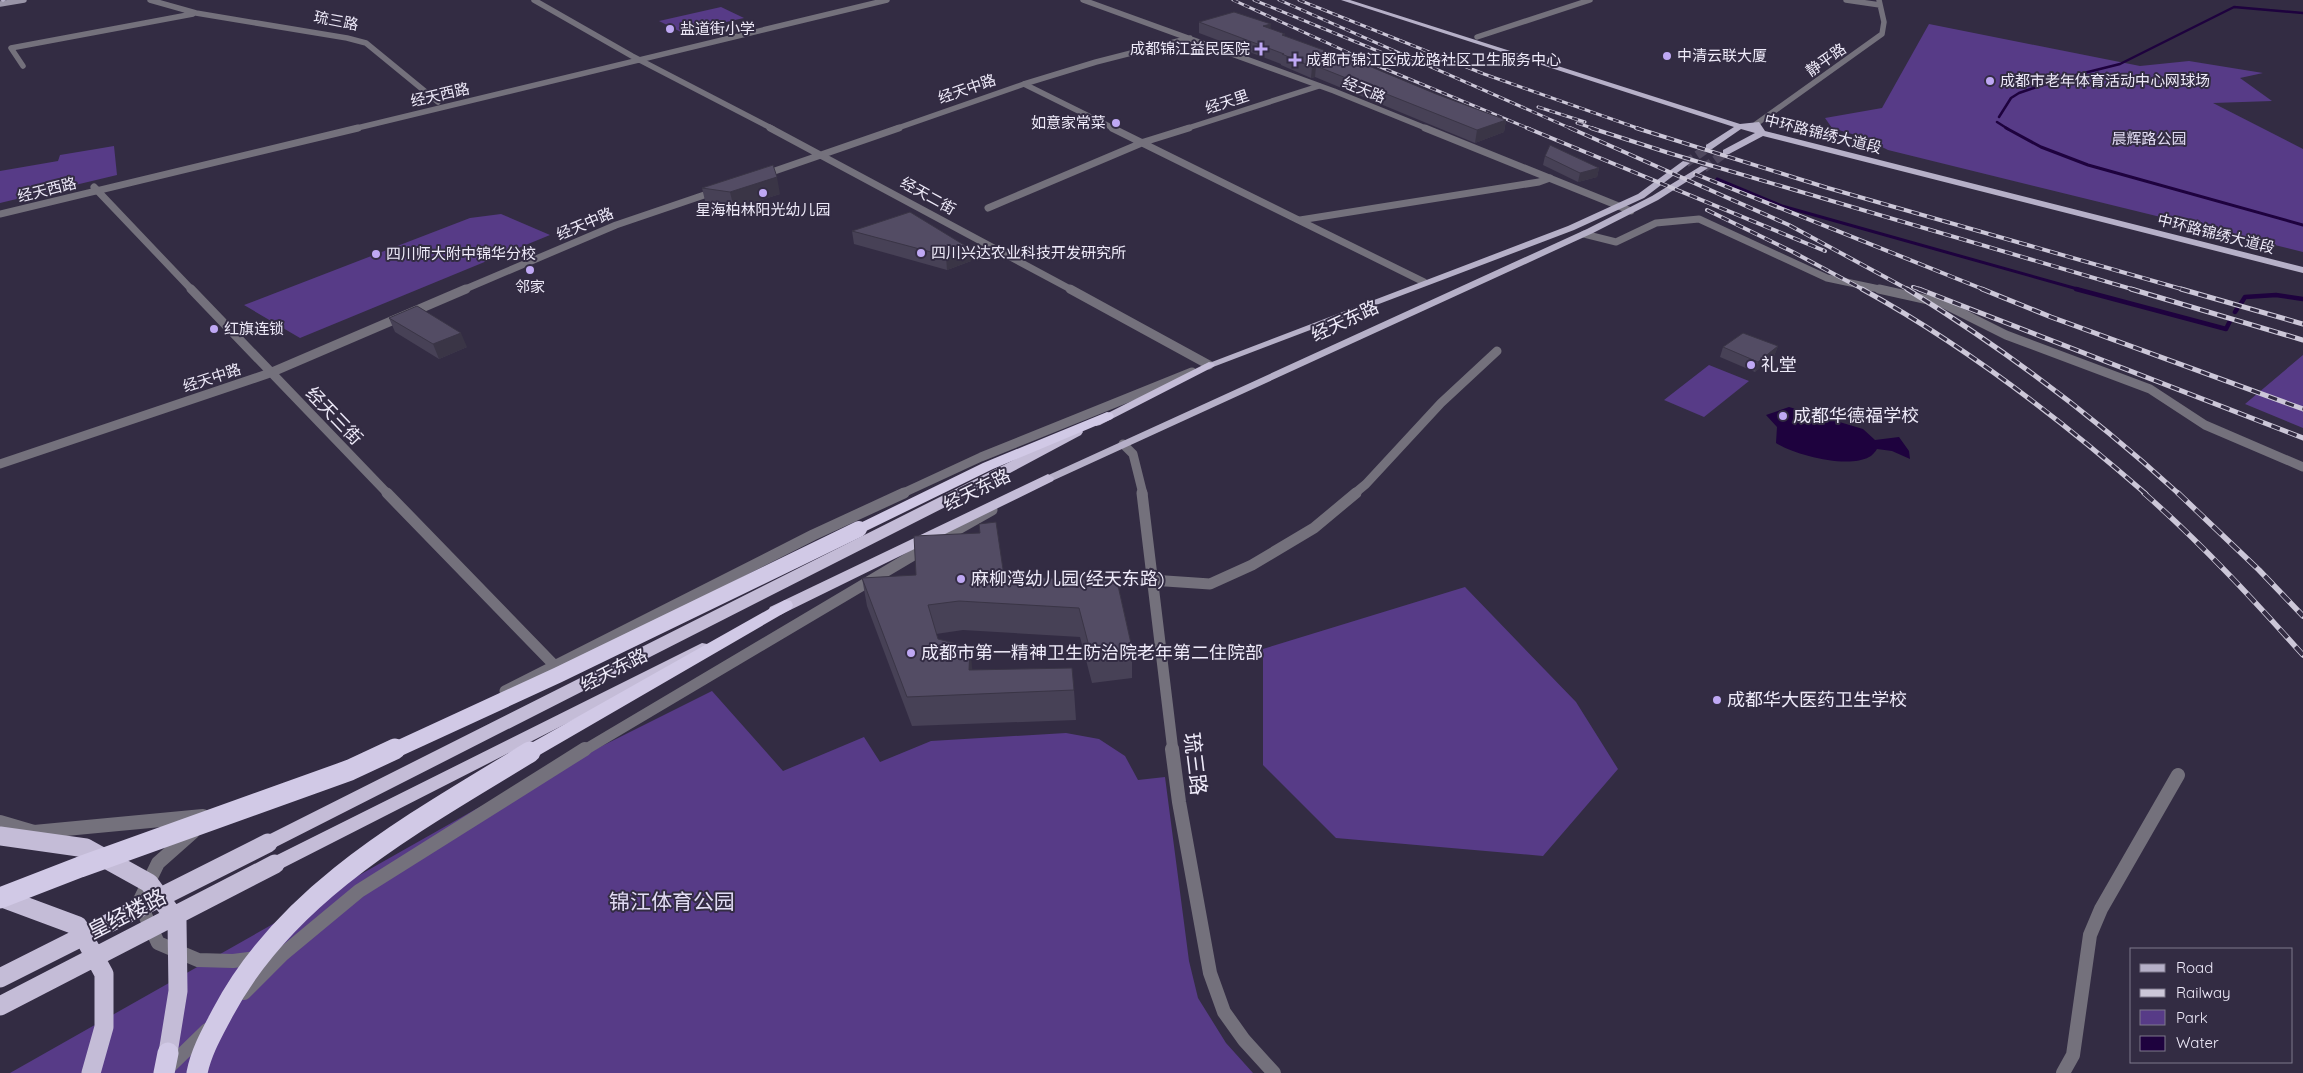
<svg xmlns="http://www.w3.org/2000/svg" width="2303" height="1073" font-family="Quicksand,'Noto Sans SC',sans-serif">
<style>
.green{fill:#573b87}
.water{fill:#1e023e}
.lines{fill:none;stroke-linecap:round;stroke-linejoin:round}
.stream-far2{stroke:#1e023e;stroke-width:2.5}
.stream-far1{stroke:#1e023e;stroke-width:3}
.stream{stroke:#1e023e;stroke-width:4.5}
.primary-tunnel{stroke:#4f485e;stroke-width:9;stroke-dasharray:9 4.5;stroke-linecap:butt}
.minor-far4{stroke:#74717c;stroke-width:5.5}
.minor-far3{stroke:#74717c;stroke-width:7}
.minor-far2{stroke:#74717c;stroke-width:9}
.minor-far1{stroke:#74717c;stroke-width:11}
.minor{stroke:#74717c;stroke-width:14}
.tertiary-far4{stroke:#74717c;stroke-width:5.5}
.tertiary-far3{stroke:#74717c;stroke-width:7}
.tertiary-far2{stroke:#74717c;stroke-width:9}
.tertiary-far1{stroke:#74717c;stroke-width:11}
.tertiary{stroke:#74717c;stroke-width:14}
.secondary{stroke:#9994a7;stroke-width:5.5}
.primary{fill:#b6b0c8;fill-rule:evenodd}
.trunk{fill:#c4bcd7;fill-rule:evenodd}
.motorway{fill:#d1c9e6;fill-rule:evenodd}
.rail-far3-casing{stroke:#ccc7d8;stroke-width:3}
.rail-far2-casing{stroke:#ccc7d8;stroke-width:4}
.rail-far1-casing{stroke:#ccc7d8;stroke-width:5}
.rail-casing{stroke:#ccc7d8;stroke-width:5.5}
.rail-far3{stroke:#332c43;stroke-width:2;stroke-dasharray:6;stroke-linecap:butt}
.rail-far2{stroke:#332c43;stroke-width:2.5;stroke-dasharray:8;stroke-linecap:butt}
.rail-far1{stroke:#332c43;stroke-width:3;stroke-dasharray:9;stroke-linecap:butt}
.rail{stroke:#332c43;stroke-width:4;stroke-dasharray:12;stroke-linecap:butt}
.trunk-bridge{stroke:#c4bcd7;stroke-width:19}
.motorway-bridge-far1{stroke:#d1c9e6;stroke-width:16}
.motorway-bridge{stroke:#d1c9e6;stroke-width:21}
.wall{fill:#474156}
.shaded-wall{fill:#3a3546}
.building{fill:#534c64;stroke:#3a3546}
.poi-dot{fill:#bfa8f4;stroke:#332c43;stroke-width:2}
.labels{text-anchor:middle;stroke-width:4;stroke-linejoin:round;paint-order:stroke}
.far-street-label{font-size:15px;fill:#eeeaf9;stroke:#332c43}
.far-poi-label{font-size:15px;fill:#eeeaf9;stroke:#332c43;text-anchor:start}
.far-park-label{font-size:15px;fill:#e1dbf3;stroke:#332c43}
.street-label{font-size:18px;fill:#eeeaf9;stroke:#332c43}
.poi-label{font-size:18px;fill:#eeeaf9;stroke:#332c43;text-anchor:start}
.near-street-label{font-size:21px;fill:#eeeaf9;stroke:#332c43}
.near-park-label{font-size:21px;fill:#e1dbf3;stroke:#332c43}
</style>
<rect width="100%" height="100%" fill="#332c43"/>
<path class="green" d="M 721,7 L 744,18 L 681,32 L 659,21 Z
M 1929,24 L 2140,66 L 2189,61 L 2263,73 L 2240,78 L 2272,101 L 2213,103 L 2303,149 L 2303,252 L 1888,150 L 1862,137 L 1832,128 L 1825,118 L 1882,108 Z
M 114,146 L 117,175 L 0,203 L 0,171 L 58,161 L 60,155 Z
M 501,214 L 550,235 L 300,338 L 244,305 L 470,218 Z
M 2303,355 L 2303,428 L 2245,404 Z
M 1709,365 L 1749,381 L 1704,417 L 1664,400 Z
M 1465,587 L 1576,702 L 1618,769 L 1543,856 L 1336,838 L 1263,765 L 1263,649 Z
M 712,691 L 783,771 L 864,737 L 880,762 L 931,741 L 1066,733 L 1099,739 L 1125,756 L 1138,780 L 1165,777 L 1189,961 L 1198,998 L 1226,1043 L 1253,1073 L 10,1073 L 476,809 Z"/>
<path class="water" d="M 1789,407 L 1863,429 L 1875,440 L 1899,437 L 1909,451 L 1910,459 L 1892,451 L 1877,449 C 1875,452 1872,456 1869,457 C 1848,469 1795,455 1776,443 L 1777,427 L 1766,415 Z"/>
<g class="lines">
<path class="stream-far2" d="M 1999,117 L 2011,98 L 2019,93 L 2060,79 L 2120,64 L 2234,7 L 2303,13
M 1997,122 L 2008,129"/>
<path class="stream-far1" d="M 2006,128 L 2041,147 L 2088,165 L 2303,225
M 1717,179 L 1782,206 L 2081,290"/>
<path class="stream" d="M 2076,289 L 2226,329 L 2231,319
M 2240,305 L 2245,297 L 2276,295 L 2303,299
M 2235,312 L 2237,309"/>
<path class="primary-tunnel" d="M 1686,163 L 1709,147
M 1704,168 L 1726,152"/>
<path class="minor-far4" d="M 150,0 L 196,13 L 347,38 L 366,43 L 438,102
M 1477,37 L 1590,0
M 23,66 L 11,48 L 193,14
M 1024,84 L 1115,129
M 1185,129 L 1319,86"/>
<path class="minor-far3" d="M 1112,128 L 1424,282
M 988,208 L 1144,142 L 1189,128
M 1300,220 L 1539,182 L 1550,178
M 1584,234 L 1616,242 L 1656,223 L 1699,219 L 1827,278 L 1884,290"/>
<path class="minor-far2" d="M 1879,289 L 1942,303 L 2006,335 L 2150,389 L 2205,425 L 2303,467
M 1354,494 L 1366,484 L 1441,403 L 1497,351"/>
<path class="minor-far1" d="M 1151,580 L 1210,584 L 1252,565 L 1314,528 L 1356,493"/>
<path class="minor" d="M 2063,1073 L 2073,1055 L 2090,935 L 2101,909 L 2178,775"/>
<path class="tertiary-far4" d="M 534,0 L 632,56 L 773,129
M 1083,0 L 1334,91 L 1428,129
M 1846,0 L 1880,5
M 1756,124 L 1882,34 L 1884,22 L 1879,0
M 353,129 L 887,0
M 895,129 L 1024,84 L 1096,62 L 1190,38"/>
<path class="tertiary-far3" d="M 770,128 L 1072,290
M 1425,128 L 1631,211
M 763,175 L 899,128
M 94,187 L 192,290
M 0,214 L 358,128
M 463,290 L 616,225 L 716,191"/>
<path class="tertiary-far2" d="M 191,289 L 388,494
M 1070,289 L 1209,365
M 1123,444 L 1133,454 L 1143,494
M 0,464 L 270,373 L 466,289
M 901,494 L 981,457 L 1192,372"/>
<path class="tertiary-far1" d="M 387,493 L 555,666
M 1142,493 L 1173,751
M 939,540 L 992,510
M 505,691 L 813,535 L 904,493
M 583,751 L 927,547"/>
<path class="tertiary" d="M 1172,749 L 1179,802 L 1210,973 L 1224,1012 L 1244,1040 L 1274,1073
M 0,822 L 34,832 L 203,816
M 193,832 L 158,863 L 139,902 L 158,943 L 198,960 L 233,961 L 257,958
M 244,993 L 283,954 L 359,891 L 585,749
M 169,1067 L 207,1030"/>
<path class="secondary" d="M 0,4 L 24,0"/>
<path class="primary" d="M 0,0 L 6,0 L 3,2 Z
M 1341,0 L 1350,0 L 1740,124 L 1759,122 L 1765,131 L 2303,267 L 2303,273 L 1763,136 L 1729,154 L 1723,154 L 1723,150 L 1755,133 L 1741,129 L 1712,149 L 1706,149 L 1706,145 L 1734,127 Z
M 1683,161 L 1690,163 L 1644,198 L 1574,230 L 1213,367 L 1205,367 L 1204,365 L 1568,226 L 1638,194 Z
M 1701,166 L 1708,168 L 1658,200 L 1593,233 L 1052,481 L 1044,481 L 1042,478 L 1587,229 L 1652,196 Z"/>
<path class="trunk" d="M 1209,362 L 1213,363 L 1215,365 L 1213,367 L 1100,425 L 1096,426 L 1090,422 Z
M 1077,428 L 1081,429 L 1083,432 L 1081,435 L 965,497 L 274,848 L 268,850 L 262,848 L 259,843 L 262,838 Z
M 1048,474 L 1054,478 L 1053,481 L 780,615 L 770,615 L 768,611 L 770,607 Z
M 702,643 L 707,644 L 710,648 L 707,652 L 281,869 L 275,872 L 269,869 L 266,864 L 269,859 Z"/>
<path class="motorway" d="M 1107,412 L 1112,413 L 1114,416 L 1112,419 L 993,469 L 864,532 L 854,532 L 852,529 L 854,526 L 983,463 Z
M 785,600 L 791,601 L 793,605 L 791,609 L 536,757 L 530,759 L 524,757 L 521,752 L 524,747 Z"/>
<g class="rail-far3-casing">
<path id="rail-far3" d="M 1233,0 L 1378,66 L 1530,129
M 1254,0 L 1412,65
M 1279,0 L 1572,129
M 1299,0 L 1484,74 L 1640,129
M 1538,107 L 1585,122
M 1577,123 L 1595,129"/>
</g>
<g class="rail-far2-casing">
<path id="rail-far2" d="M 1527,128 L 1825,251
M 1570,128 L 1789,225 L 1909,290
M 1591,128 L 1672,154 L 2135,290
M 1636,128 L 1828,188 L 2185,290
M 1695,174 L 1985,290
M 1707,210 L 1791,251 L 1864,290
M 1913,287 L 1922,290"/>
</g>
<g class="rail-far1-casing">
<path id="rail-far1" d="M 1862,289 C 1964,345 2058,417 2146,494
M 1907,289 C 2004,349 2095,417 2179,494
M 1919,289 L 2303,438
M 1982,289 L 2051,317 L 2303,409
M 2131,289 L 2303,340
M 2181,289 L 2303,324"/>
</g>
<g class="rail-casing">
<path id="rail" d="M 2144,493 C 2201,543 2252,598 2303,655
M 2178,493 L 2259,570 L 2303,616"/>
</g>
<use href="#rail-far3" class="rail-far3"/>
<use href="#rail-far2" class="rail-far2"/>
<use href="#rail-far1" class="rail-far1"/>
<use href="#rail" class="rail"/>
<path class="trunk-bridge" d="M 0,836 L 86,848 L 149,883 L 177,921 L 178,991 L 168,1053
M 0,897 L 78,926 L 104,974 L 104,1027 L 91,1073
M 0,978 L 268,843
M 0,1006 L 275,864"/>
<path class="motorway-bridge-far1" d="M 393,751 L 558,675 L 859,529"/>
<path class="motorway-bridge" d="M 0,898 L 80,867 L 350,770 L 395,749
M 164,1073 L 168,1053
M 197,1073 C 201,1052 212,1033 222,1014 C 286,891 416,822 530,752"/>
</g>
<path class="wall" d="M 1199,22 L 1271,29 L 1285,36 L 1436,94 L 1506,120 L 1504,132 L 1475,143 L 1315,77 L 1311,78 L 1281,65 L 1281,64 L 1199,33 Z
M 1545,156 L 1599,168 L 1597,177 L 1578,182 L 1543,165 Z
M 702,188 L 780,194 L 734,209 L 706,205 Z
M 852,231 L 971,261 L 947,270 L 854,244 Z
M 389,318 L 467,347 L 439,359 L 395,332 Z
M 1778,346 L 1774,356 L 1755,372 L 1720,357 L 1723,347 Z
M 1004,576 L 1117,581 L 1132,648 L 1132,678 L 1092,683 L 1080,637 L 963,630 L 936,634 L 938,639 L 972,670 L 1074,690 L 1076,720 L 912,726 L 867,606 L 862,578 Z"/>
<path class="shaded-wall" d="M 1271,24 L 1270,35 L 1263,26 Z
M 1316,66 L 1315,77 L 1311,78 L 1312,67 Z
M 1506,120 L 1504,132 L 1475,143 L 1477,130 Z
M 1599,168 L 1597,177 L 1578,182 L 1580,173 Z
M 777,177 L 780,194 L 734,209 L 730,192 Z
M 969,248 L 971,261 L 947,270 L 946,256 Z
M 461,333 L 467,347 L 439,359 L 433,344 Z
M 1778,346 L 1774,356 L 1755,372 L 1758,362 Z
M 970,647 L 973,676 L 969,670 Z"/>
<path class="building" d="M 1234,12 L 1271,24 L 1263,26 L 1285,34 L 1282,35 L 1329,52 L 1333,51 L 1436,94 L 1506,120 L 1477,130 L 1316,66 L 1312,67 L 1282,54 L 1284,54 L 1199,22 Z
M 1550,145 L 1599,168 L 1580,173 L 1545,156 Z
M 773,165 L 777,177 L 730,192 L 702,188 Z
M 910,212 L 969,248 L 946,256 L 852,231 Z
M 417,306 L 461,333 L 433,344 L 389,318 Z
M 1743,333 L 1778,346 L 1758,362 L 1723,347 Z
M 996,522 L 1004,576 L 1117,581 L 1132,648 L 1091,654 L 1079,608 L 959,601 L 928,605 L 938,639 L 970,647 L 969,670 L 1072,668 L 1074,690 L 907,697 L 862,578 L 916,575 L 914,536 L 980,533 L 979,524 Z"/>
<g class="poi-dot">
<circle cx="670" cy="29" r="5"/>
<path d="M1258.5 41.5h5v5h5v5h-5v5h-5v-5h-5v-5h5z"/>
<circle cx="1667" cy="56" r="5"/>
<path d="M1292.5 52.5h5v5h5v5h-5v5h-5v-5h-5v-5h5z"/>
<circle cx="1990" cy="81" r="5"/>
<circle cx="1116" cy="123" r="5"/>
<circle cx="763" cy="193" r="5"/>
<circle cx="921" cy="253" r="5"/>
<circle cx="376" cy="254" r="5"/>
<circle cx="530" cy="270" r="5"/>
<circle cx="214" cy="329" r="5"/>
<circle cx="1751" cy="365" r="5"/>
<circle cx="1783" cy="416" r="5"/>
<circle cx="961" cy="579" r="5"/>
<circle cx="911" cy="653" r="5"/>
<circle cx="1717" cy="700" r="5"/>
</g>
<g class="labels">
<g class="far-street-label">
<text transform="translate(336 21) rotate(11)" y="5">琉三路</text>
<text transform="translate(1826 60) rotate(-35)" y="5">静平路</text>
<text transform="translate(967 89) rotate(-19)" y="5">经天中路</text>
<text transform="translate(1364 90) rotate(22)" y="5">经天路</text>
<text transform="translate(440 95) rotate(-13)" y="5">经天西路</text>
<text transform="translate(1227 102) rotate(-18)" y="5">经天里</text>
<text transform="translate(1823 134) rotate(14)" y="5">中环路锦绣大道段</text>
<text transform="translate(47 190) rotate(-14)" y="5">经天西路</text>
<text transform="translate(928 196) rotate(29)" y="5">经天二街</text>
<text transform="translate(585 224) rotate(-23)" y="5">经天中路</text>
<text transform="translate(2216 234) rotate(14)" y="5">中环路锦绣大道段</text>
<text transform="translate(212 378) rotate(-18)" y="5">经天中路</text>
</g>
<g class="far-poi-label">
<text x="680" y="34">盐道街小学</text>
<text x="1250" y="54" text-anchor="end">成都锦江益民医院</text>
<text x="1677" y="61">中清云联大厦</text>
<text x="1306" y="65">成都市锦江区成龙路社区卫生服务中心</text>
<text x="2000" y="86">成都市老年体育活动中心网球场</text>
<text x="1106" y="128" text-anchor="end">如意家常菜</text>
<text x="763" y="215" text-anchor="middle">星海柏林阳光幼儿园</text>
<text x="931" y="258">四川兴达农业科技开发研究所</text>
<text x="386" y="259">四川师大附中锦华分校</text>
<text x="530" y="292" text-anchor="middle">邻家</text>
<text x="224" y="334">红旗连锁</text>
</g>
<g class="far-park-label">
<text x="2149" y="144">晨辉路公园</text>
</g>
<g class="street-label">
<text transform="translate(1345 321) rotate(-25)" y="6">经天东路</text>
<text transform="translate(334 416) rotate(46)" y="6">经天三街</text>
<text transform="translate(977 490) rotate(-26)" y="6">经天东路</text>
<text transform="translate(614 670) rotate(-27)" y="6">经天东路</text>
</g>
<g class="poi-label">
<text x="1761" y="371">礼堂</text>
<text x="1793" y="422">成都华德福学校</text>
<text x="971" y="585">麻柳湾幼儿园(经天东路)</text>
<text x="921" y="659">成都市第一精神卫生防治院老年第二住院部</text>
<text x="1727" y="706">成都华大医药卫生学校</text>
</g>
<g class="near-street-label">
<text transform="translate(1195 764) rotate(83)" y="7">琉三路</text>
<text transform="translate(127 914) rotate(-27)" y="7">皇经楼路</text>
</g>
<g class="near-park-label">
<text x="672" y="909">锦江体育公园</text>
</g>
</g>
<rect x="2130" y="948" width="162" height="115" fill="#332c43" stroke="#7e788c"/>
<rect x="2140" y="964" width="25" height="8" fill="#b6b0c8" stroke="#7e788c"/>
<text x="2176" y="973" font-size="15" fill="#eeeaf9">Road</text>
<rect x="2140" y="989" width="25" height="8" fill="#ccc7d8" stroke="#7e788c"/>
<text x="2176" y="998" font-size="15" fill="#eeeaf9">Railway</text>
<rect x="2140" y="1010" width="25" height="15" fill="#573b87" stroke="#7e788c"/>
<text x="2176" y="1023" font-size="15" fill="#eeeaf9">Park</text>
<rect x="2140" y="1036" width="25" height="15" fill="#1e023e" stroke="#7e788c"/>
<text x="2176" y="1048" font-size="15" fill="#eeeaf9">Water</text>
</svg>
